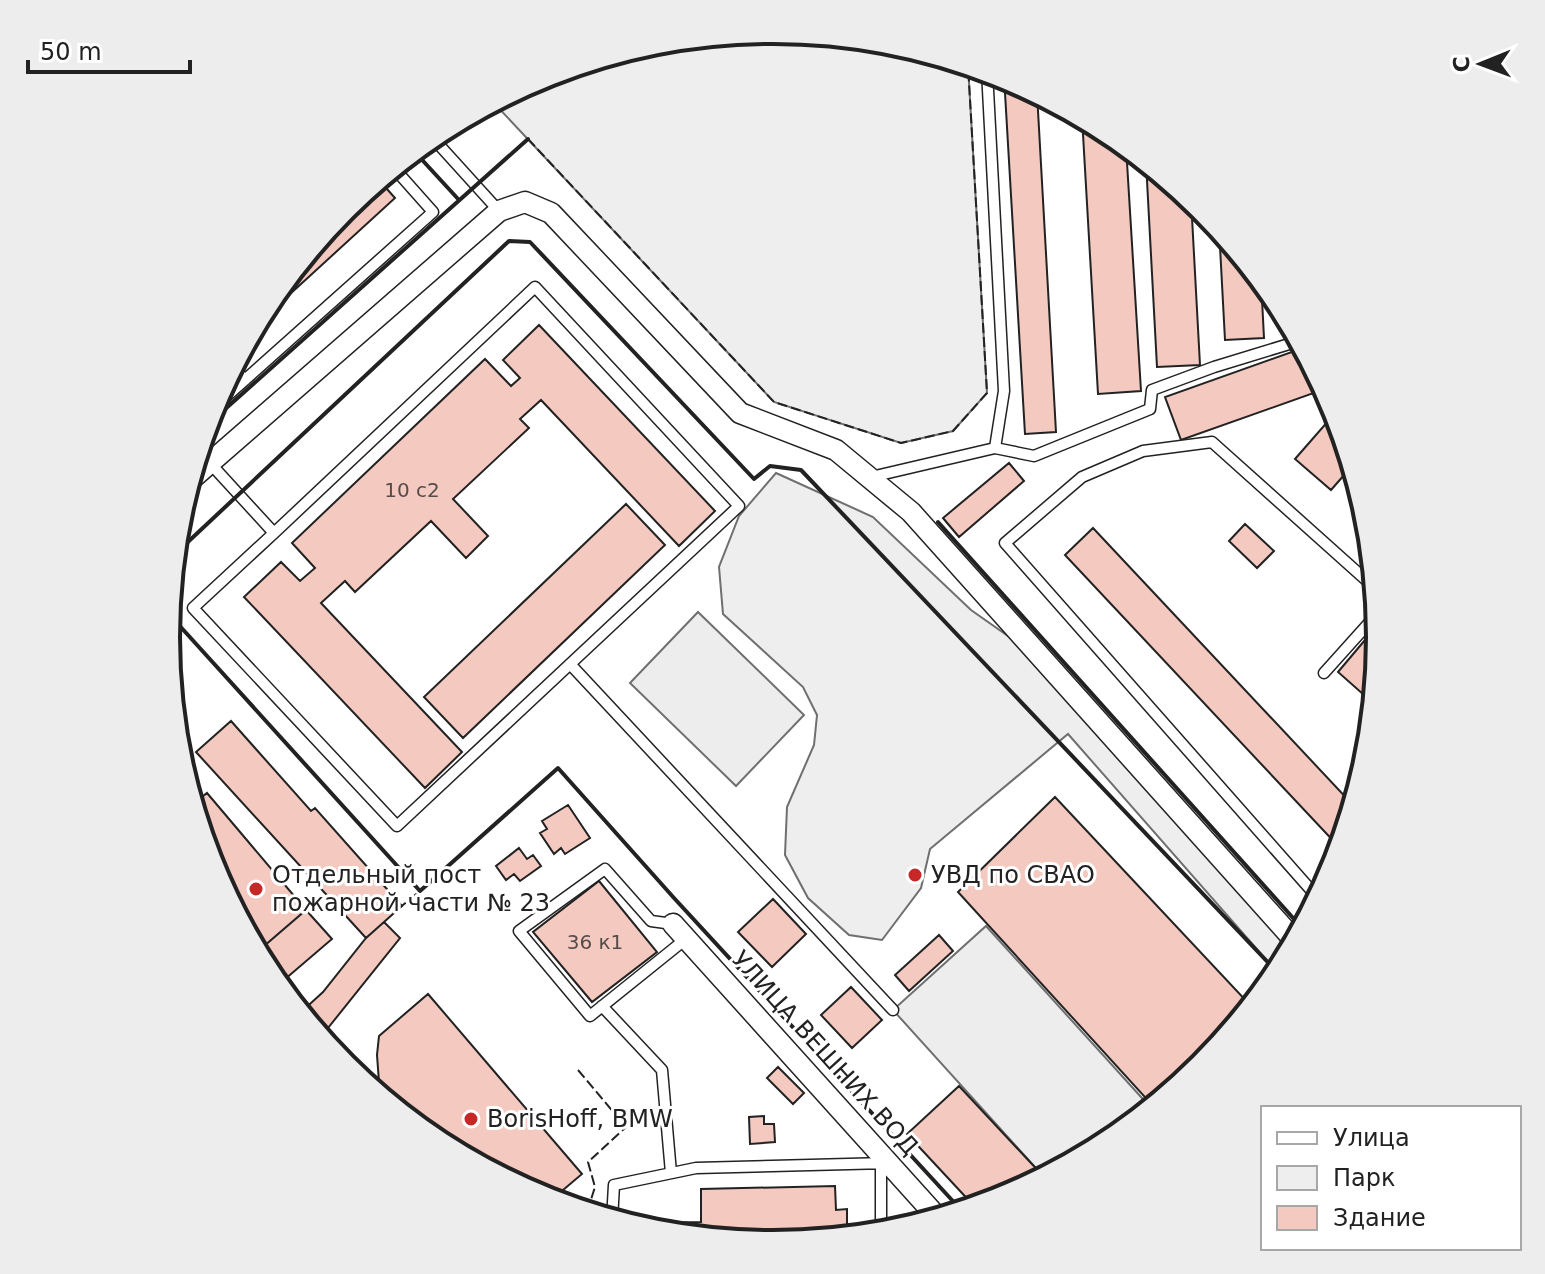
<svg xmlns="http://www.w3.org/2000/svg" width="1545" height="1274" font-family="'DejaVu Sans',sans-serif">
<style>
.green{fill:#eee;stroke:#6f6f6f;stroke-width:2}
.parking{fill:#ededed;stroke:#6f6f6f;stroke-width:2}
.building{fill:#f3c9c0;stroke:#222;stroke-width:2}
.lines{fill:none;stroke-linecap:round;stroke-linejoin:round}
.lane-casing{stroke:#222;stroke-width:13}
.street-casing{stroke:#222;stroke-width:23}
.lane{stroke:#fff;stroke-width:10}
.street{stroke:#fff;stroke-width:20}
.fence{stroke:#222;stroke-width:2;stroke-dasharray:10 4;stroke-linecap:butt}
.wall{stroke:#222;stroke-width:4}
.poi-dot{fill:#c62828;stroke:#fff;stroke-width:3}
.labels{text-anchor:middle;stroke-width:6;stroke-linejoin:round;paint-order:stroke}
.number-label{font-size:20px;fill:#564c4a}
.poi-label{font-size:24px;fill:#222;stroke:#fff;text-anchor:start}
.street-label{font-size:24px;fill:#222;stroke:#fff}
.rim{fill:none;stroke:#222;stroke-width:4}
</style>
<rect width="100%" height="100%" fill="#fff"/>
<path class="green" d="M 773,30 L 891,42 L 968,65 L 987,393 L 953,431 L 901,443 L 774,402 L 493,102 L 541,76 L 655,42 Z
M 776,473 L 873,517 L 971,610 L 1025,648 L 1292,946 L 1278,973 L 1068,734 L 930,849 L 921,888 L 882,940 L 849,935 L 808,898 L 785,855 L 787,807 L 814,745 L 817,715 L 803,687 L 723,614 L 719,567 L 739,516 Z"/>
<path class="parking" d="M 698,612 L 804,715 L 736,786 L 630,683 Z
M 986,926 L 1151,1108 L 1109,1142 L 1044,1177 L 893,1010 Z"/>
<path class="building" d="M 1004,76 L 1037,93 L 1056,432 L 1025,434 Z
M 1082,117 L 1110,133 L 1126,146 L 1141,391 L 1098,394 Z
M 1146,162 L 1191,199 L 1200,365 L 1157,367 Z
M 378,179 L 395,198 L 254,327 L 268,299 L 344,207 Z
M 1219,228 L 1261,280 L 1264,338 L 1225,340 Z
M 539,325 L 715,511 L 679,546 L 541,400 L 520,419 L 529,428 L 453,499 L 488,536 L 466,558 L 431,521 L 355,592 L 345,581 L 321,603 L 462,752 L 425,788 L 244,597 L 281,562 L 300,581 L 315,568 L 292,543 L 485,359 L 511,386 L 520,378 L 503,360 Z
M 1303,348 L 1325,389 L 1181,440 L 1165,397 Z
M 1336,412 L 1352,466 L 1331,490 L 1295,459 Z
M 1009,463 L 1024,481 L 959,537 L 943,518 Z
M 626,504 L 665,545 L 463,738 L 424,697 Z
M 1245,524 L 1274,551 L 1257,568 L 1229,541 Z
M 1093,528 L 1353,805 L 1340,848 L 1065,555 Z
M 1365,640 L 1378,651 L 1373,703 L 1338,672 Z
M 231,721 L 311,811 L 315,808 L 402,906 L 366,938 L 196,752 Z
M 176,744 L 191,761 L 181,770 L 177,755 Z
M 207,793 L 306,910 L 256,953 L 212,869 L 192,805 Z
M 1055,797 L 1251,1006 L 1201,1067 L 1153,1106 L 958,892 Z
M 568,805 L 590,838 L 565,854 L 561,848 L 554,854 L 540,833 L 547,829 L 542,821 Z
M 519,848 L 527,859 L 533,855 L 541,866 L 520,881 L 514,874 L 506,880 L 496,866 Z
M 599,881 L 657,952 L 592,1002 L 533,932 Z
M 773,899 L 806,934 L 772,967 L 738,932 Z
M 306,910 L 332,939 L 277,986 L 256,953 Z
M 384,922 L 400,938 L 320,1038 L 300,1013 L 323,992 L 366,938 Z
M 939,935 L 953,951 L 909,991 L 895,975 Z
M 851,987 L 882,1020 L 852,1048 L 821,1015 Z
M 428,994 L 582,1174 L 550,1201 L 435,1141 L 380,1096 L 377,1055 L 379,1036 Z
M 778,1067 L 804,1093 L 793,1104 L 767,1078 Z
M 959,1086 L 1044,1177 L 1004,1198 L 975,1207 L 907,1134 Z
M 764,1116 L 764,1124 L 774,1124 L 775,1142 L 750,1144 L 749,1117 Z
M 835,1186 L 836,1210 L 847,1209 L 847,1237 L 750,1242 L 651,1231 L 651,1223 L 701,1222 L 701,1189 Z"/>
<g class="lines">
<g class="lane-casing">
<path id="lane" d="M 987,71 L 1004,391 L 995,448
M 431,136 L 499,211
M 232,366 L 245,380
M 210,411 L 433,212 L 393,167
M 198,450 L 274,533 L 535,287 L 739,506 L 397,826 L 193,608 L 274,533
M 871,477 L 995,448 L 1034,456 L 1150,409 L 1152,390 L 1214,367 L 1299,341
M 570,664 L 893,1010
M 1324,673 L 1377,614
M 1318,898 L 1005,543 L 1082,477 L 1143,451 L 1212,442 L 1375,588
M 673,924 L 651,921 L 605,869 L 519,931 L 590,1016 L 687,938
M 602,1006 L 662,1070 L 671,1173
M 881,1164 L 881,1233
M 612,1220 L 614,1185 L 696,1168 L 887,1163"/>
</g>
<g class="street-casing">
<path id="street" d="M 188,482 L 499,211 L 525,202 L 551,213 L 740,413 L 836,450 L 911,512 L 1295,941
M 673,924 L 938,1218"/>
</g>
<use href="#lane" class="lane"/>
<use href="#street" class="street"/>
<path class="fence" d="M 528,139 L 774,402 L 901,443 L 953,431 L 987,393 L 968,65
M 398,909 L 420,891
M 578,1070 L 626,1127 L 588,1162 L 595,1187 L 587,1212"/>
<path class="wall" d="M 413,150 L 459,200
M 205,427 L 528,139
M 938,522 L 1302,928
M 174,555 L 509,241 L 530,242 L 754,479 L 770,466 L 801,470 L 1278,973
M 168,613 L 420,891 L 558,768 L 674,898 L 962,1211"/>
</g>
<g class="poi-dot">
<circle cx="915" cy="875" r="8"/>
<circle cx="256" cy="889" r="8"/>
<circle cx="471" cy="1119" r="8"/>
</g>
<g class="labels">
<g class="number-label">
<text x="412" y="497">10 с2</text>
<text x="595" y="949">36 к1</text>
</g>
<g class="poi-label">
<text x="272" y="883">Отдельный пост<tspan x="272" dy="28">пожарной части № 23</tspan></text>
<text x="931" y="883">УВД по СВАО</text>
<text x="487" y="1127">BorisHoff, BMW</text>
</g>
<g class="street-label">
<text transform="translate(825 1053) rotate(48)" y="8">УЛИЦА ВЕШНИХ ВОД</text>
</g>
</g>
<path d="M0 0H1545V1274H0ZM180 637a593 593 0 1 1 1186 0a593 593 0 1 1-1186 0Z" fill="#ededed" fill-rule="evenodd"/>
<path class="rim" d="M180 637a593 593 0 1 1 1186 0a593 593 0 1 1-1186 0Z"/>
<rect x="1261" y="1106" width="260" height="144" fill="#ffffff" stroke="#a7a7a7" stroke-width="2"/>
<rect x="1277" y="1132" width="40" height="12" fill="#ffffff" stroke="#a7a7a7" stroke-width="2"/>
<text x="1333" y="1146" font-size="24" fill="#222222">Улица</text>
<rect x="1277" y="1166" width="40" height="24" fill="#eeeeee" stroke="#a7a7a7" stroke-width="2"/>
<text x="1333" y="1186" font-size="24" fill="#222222">Парк</text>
<rect x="1277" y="1206" width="40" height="24" fill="#f3c9c0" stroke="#a7a7a7" stroke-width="2"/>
<text x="1333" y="1226" font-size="24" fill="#222222">Здание</text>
<g transform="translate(1481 64) rotate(269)" stroke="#ffffff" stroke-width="6" paint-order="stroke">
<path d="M0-6L14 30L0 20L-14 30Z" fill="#222222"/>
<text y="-12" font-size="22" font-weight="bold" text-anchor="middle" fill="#222222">С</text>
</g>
<path d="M28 60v12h162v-12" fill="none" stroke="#222222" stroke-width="4"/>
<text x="40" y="60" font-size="24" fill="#222222" stroke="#ffffff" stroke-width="6" paint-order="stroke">50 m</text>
</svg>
